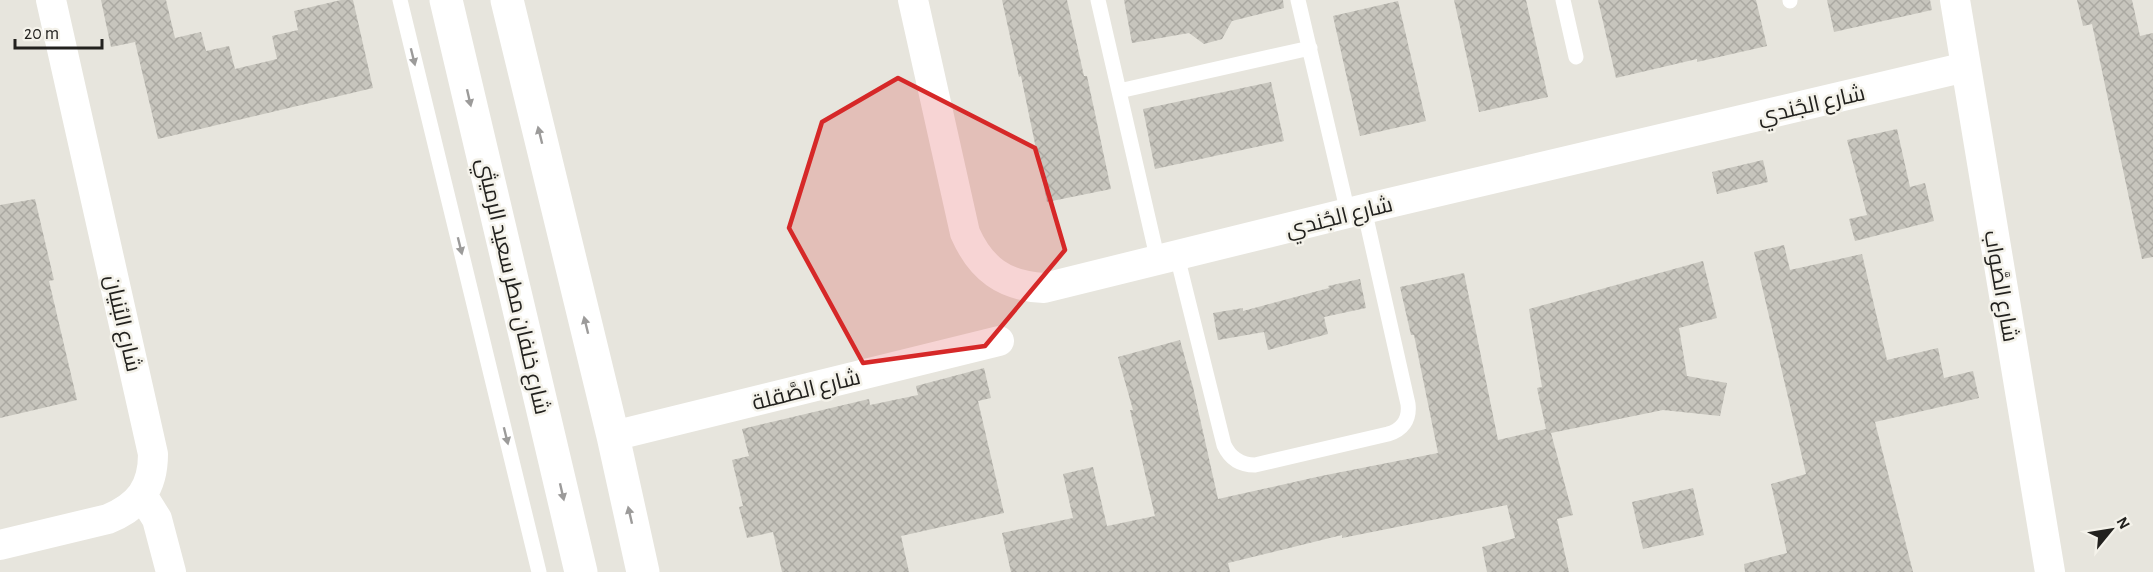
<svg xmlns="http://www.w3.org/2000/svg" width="2153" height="572" font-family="'Alegreya Sans',Cairo,sans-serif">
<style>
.building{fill:url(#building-cross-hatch)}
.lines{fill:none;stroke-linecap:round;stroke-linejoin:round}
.lane{stroke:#fff;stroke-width:15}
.street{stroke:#fff;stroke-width:30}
.secondary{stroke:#fff;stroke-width:33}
.oneway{fill:#9c9b9a}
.marked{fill:#d62828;fill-opacity:0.2;stroke:#d62828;stroke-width:4.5;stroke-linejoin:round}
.labels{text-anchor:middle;stroke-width:5;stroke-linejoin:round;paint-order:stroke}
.street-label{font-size:22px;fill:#22211e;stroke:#f4f2ea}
</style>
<defs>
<pattern id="building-cross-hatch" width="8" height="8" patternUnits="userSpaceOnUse" patternTransform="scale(1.5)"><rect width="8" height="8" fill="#c7c5bd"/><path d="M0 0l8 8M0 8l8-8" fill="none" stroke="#aba9a2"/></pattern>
</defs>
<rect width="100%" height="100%" fill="#e7e5dd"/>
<path class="building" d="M 101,0 L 166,0 L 175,38 L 201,32 L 206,51 L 229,46 L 235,69 L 277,59 L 272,36 L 298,30 L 294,11 L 341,0 L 353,0 L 373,88 L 158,139 L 135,42 L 111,47 Z
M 1002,0 L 1067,0 L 1084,76 L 1087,76 L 1111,189 L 1047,202 L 1021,76 L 1019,77 Z
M 1124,0 L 1283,0 L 1284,8 L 1232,21 L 1222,39 L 1204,44 L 1189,33 L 1132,43 Z
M 1454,0 L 1526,0 L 1548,97 L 1479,112 Z
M 1598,0 L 1756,0 L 1767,46 L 1697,62 L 1697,59 L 1616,78 Z
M 1827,0 L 1930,0 L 1932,10 L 1834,32 Z
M 2077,0 L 2132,0 L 2140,36 L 2153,33 L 2153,257 L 2142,259 L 2092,24 L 2083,26 Z
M 1398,1 L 1426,121 L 1360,136 L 1333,16 Z
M 1271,82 L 1284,141 L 1155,169 L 1143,109 Z
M 1897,129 L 1910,187 L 1925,183 L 1934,221 L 1855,241 L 1849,219 L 1867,215 L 1847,140 Z
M 1763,160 L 1768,182 L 1717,194 L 1712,172 Z
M 35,199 L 54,280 L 49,281 L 77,400 L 0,418 L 0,205 Z
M 1784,245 L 1790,270 L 1862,254 L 1887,360 L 1938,348 L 1944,378 L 1973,371 L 1979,398 L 1875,422 L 1913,572 L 1745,572 L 1744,564 L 1787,553 L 1771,484 L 1806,474 L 1754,252 Z
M 1703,261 L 1717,318 L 1679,328 L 1687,376 L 1727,383 L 1720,416 L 1663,410 L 1551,433 L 1573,515 L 1557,519 L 1569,572 L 1487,572 L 1482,547 L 1515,538 L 1507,505 L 1342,538 L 1342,535 L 1228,563 L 1230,572 L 1011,572 L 1002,533 L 1073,518 L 1063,474 L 1093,467 L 1107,526 L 1155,516 L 1130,410 L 1133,410 L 1118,357 L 1180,340 L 1193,387 L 1218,499 L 1321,476 L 1438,453 L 1414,335 L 1411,335 L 1400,287 L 1464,273 L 1498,440 L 1546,429 L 1537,388 L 1542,387 L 1529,309 Z
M 1360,279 L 1366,308 L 1324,317 L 1328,334 L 1268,350 L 1264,332 L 1218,340 L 1213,313 L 1243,308 L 1243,311 L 1329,288 L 1328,286 Z
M 984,368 L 991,398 L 978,401 L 1004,513 L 901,536 L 909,572 L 782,572 L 773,532 L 747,538 L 739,507 L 743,506 L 732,460 L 749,456 L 742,429 L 869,399 L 870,405 L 918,395 L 916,386 Z
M 1693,488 L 1704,535 L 1643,549 L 1632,502 Z"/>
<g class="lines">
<path class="lane" d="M 400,0 L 539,572
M 1098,0 L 1158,261
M 1298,0 L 1348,213
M 1563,0 L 1576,57
M 1790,0 L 1790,1
M 1119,91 L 1310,48
M 1177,256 L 1224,445 C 1230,458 1240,465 1255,465 L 1388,434 C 1402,430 1410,420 1408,404 L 1364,209"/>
<path class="street" d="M 913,0 L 965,233 C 981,269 1004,286 1044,288 L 1364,209 L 1966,67
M 1955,0 L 2050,572
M 613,436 L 999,341
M 142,495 L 157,519 L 171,572
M 0,545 L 108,519 C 139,506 153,488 153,454 L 51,0"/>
<path class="secondary" d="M 446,0 L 581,572
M 507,0 L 613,436 L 643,572"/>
</g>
<defs><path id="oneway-solid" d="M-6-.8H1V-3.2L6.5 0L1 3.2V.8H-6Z" transform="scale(1.5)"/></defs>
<g class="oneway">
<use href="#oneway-solid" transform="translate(413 57) rotate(76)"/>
<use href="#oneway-solid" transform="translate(469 98) rotate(77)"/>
<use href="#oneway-solid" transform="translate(540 135) rotate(-104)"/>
<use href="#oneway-solid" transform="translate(460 246) rotate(76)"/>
<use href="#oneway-solid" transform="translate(586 325) rotate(-104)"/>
<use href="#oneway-solid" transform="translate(506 436) rotate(76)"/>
<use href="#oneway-solid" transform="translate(562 492) rotate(77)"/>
<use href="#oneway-solid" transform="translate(630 515) rotate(-103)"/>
</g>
<path class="marked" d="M 898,78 L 1035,148 L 1065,250 L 985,346 L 863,363 L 789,228 L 822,122 Z"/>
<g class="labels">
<g class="street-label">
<text transform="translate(1811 104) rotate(-13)" y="8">شارع الجُندي</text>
<text transform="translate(1339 216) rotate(-14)" y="8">شارع الجُندي</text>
<text transform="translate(514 286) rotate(77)" y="8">شارع خلفان مطر سعيد الرميثي</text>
<text transform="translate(2002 286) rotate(80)" y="8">شارع الصَّواب</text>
<text transform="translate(124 323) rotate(77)" y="8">شارع البُنيان</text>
<text transform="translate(806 389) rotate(-14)" y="8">شارع الصَّقلة</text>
</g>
</g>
<g transform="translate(2111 530) rotate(60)" stroke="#f4f2ea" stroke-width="4.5" paint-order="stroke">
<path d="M0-4.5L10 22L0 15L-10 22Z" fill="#22211e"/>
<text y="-9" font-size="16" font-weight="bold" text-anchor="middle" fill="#22211e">N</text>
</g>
<path d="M15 39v9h87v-9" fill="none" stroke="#22211e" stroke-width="3"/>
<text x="24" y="39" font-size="18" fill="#22211e" stroke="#f4f2ea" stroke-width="4.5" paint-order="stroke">20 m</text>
</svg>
